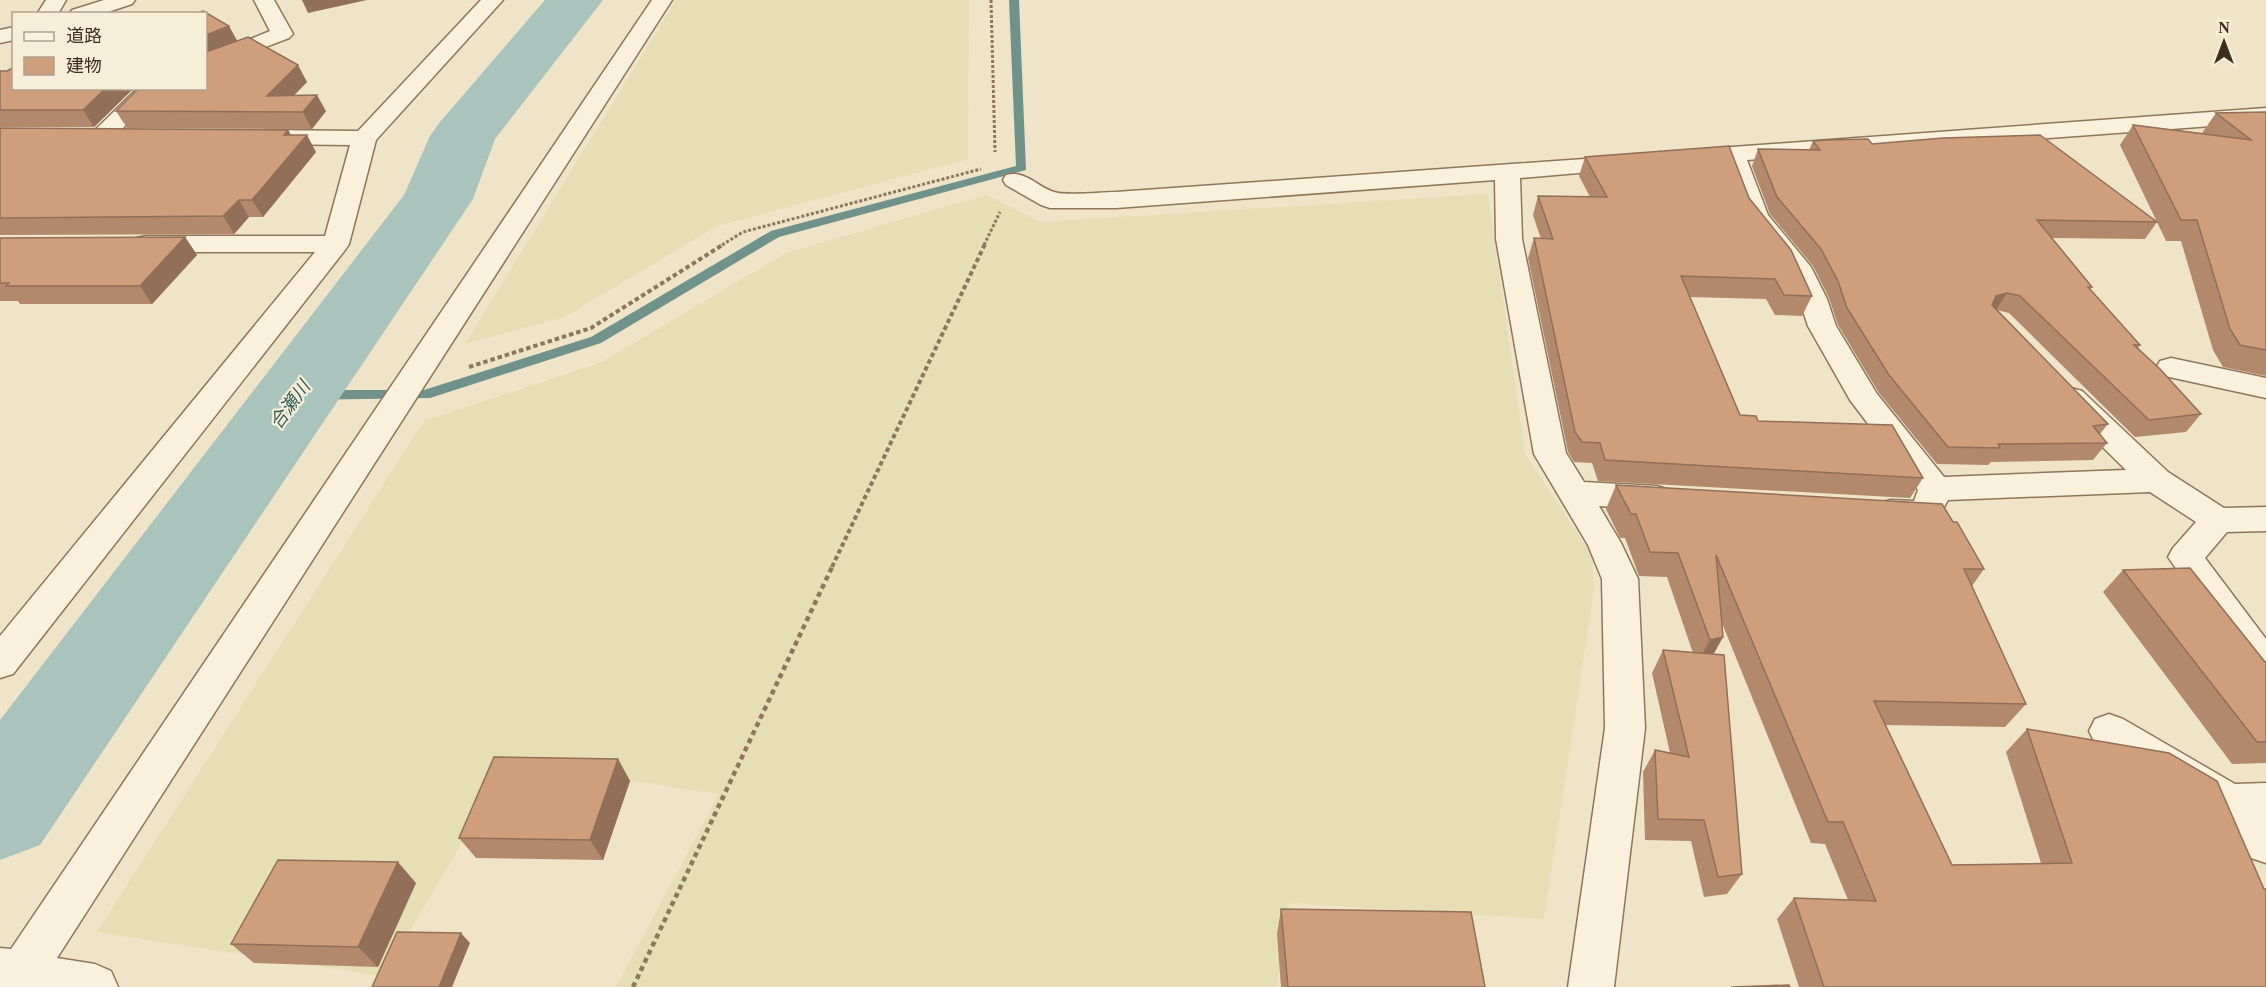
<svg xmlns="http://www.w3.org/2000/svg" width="2266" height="987" font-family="'Times New Roman','Noto Sans JP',serif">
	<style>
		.farmland { fill: #e6deb5 }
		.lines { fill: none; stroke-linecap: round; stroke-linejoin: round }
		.stream { fill: #6f938a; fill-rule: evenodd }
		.river { fill: #a9c4bc; fill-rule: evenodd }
		.minor-casing { stroke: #8d765c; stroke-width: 3 }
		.path-far2 { stroke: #8d765c; stroke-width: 3; stroke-dasharray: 3 2; stroke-linecap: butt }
		.path-far1 { stroke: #8d765c; stroke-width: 4; stroke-dasharray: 4.5 3; stroke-linecap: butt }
		.path { stroke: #8d765c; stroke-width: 4.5; stroke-dasharray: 5 4; stroke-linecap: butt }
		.minor { fill: #faf1dc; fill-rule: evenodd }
		.wall { fill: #b2896c }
		.shaded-wall { fill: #916f58 }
		.building { fill: #cf9f7d; stroke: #916f58; stroke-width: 1.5 }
		.labels { text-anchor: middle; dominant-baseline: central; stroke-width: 4.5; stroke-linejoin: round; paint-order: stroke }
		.water-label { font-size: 18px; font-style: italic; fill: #2f5d5a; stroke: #f7eed8 }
	</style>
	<rect width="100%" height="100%" fill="#f0e4c8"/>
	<path class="farmland" d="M676,0H969L968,159L717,226L564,317L465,344Z
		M1488,194L1525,454L1592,555L1594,590L1544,919L1289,903L1277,987H616L719,794L510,762L383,976L97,932L424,421L602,362L786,253L986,195L1040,222Z"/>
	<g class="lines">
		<path class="stream" d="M1009,0H1019L1026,170L779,237L601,343L430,398L297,400L290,395L297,390H424L591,337L771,231L1016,166Z"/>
		<path class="river" d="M545,0H603L495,139L473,199L40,845L0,860V720L404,195L430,136L440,122Z"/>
		<g class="minor-casing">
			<path id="minor" d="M46,0H66L58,14H37Z
				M104,0H135L132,4L102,14H69L72,10Z
				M254,0H274L293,34L289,38L206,70V57L270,31Z
				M481,0H503L376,140L349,244L345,250L13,674L0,678V636L315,252H146L137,250L133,244L137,238L146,236H325L350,145L264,144L256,142L252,137L256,132L264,130L358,131Z
				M652,0H672L57,958L95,964L111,971L118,987H0V948L11,949Z
				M14,27V40L0,43V30Z
				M138,88H163L109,142L101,144L93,142L89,137L93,132Z
				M2266,108V122L1747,160L1768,215L1811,267L1827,299L1836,326L1877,394L1944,477L2126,470L2060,405L2056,398L2060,391L2071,388L2082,391L2168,472L2224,508L2266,507V531L2227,532L2205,558L2266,639V682L2253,678L2168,557L2173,548L2196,522L2150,492L1948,500L1935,523C1917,528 1897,526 1879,521L1874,512L1879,503L1891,500L1914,501L1918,490L1850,400L1808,326L1799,299L1784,269L1743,217L1723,162L1687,165L1678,163L1675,158L1678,153L1732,147Z
				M1627,156L1636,158L1639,163L1636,168L1520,178L1522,239L1566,453L1584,482L1657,486L1669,490L1674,498L1669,506L1657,510L1599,506L1621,543L1638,579L1645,728L1614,987H1568L1605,728L1602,579L1588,545L1534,454L1496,239L1495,180L1116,208H1050L1041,205L1006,185L1003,180L1006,175C1026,170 1036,186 1054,192C1066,196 1102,192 1116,192Z
				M2171,358L2266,378V398L2160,375L2156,368L2160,361Z
				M2109,714L2123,719L2235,784L2266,783V863L2251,858L2216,816L2095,743L2089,731L2095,719Z"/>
		</g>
		<path class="path-far2" d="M991,0L995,152
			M722,245L743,232L981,169
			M984,245L1000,212"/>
		<path class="path-far1" d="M469,367L591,328L724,244
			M832,567L985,244"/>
		<path class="path" d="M633,987L833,565"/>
		<use href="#minor" class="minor"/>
	</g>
	<path class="wall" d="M237,41L307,82L293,95L326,111L312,129L127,128L116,111Z
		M0,71H7L134,88L94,127H0Z
		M2266,112V376L2223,367L2213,350L2181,241H2166L2157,222L2145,239L2051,238L2092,287L2090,290L2140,345L2138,348L2201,414L2186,432L2135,437L2009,313L1997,310L2108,424L2100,434L2107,443L2093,460L1991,462L1988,465L1937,464L1879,393L1838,325L1829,298L1813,266L1770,214L1752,166L1758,149L1809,150L1813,141L1872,144L2157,222L2120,145L2133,125L2202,133L2216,113Z
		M0,128L288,130L291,135L316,152L263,217H249L234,234L0,235Z
		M1585,157L1749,198L1812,296L1802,316L1775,315L1766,299L1689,297L1740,415L1923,478L1910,498L1598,481L1592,463L1574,462L1568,452L1528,258L1534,238L1541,239L1533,215L1538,196L1590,197L1579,176Z
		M185,237L197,255L152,304H20L18,301H0V238Z
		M1616,485L1953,522L1984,569L1972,586L2026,704L2005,727L1885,725L1952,865L2041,863L2006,752L2027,729L2266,987H1799L1777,919L1794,898L1848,900L1825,844L1811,843L1722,623L1723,637L1713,655L1742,874L1727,894L1704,897L1691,841L1645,840L1643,772L1655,750L1670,753L1652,673L1663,650L1693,653L1667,577L1639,576L1625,538H1620L1606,509Z
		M2123,570L2266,662V763L2232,764L2103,592Z
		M618,759L630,781L603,860L476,858L459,838Z
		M416,883L378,967L254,963L231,944Z
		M1281,909L1485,987H1281L1277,934Z"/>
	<path class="shaded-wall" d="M302,0H367L308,13Z
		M229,26L238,42L206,55V35Z
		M298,65L307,82L278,112L267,96Z
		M106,88H134L94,127L83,110Z
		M317,95L326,111L312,129L303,112Z
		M288,130L297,146L307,135L316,152L263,217L252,200L284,135Z
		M239,200L249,217L234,234L223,216Z
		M185,237L197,255L152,304L140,286Z
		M2007,293L1996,310L1985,314L1996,296Z
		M1723,637L1710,660L1697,663L1710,640Z
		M618,759L630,781L603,860L590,840Z
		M398,862L416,883L378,967L358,947Z
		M461,933L470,943L452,987H439Z"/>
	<path class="building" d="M203,11L229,26L206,35V14H196Z
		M248,37L298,65L267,96L317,95L303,112L116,111L139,88H206V52Z
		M14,67V88H106L83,110H0V71H7Z
		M2266,112V350L2240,345L2230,329L2197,220H2181L2133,125L2251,140L2216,113Z
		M0,128L288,130L284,135H307L252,200H239L223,216L0,218Z
		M2040,135L2157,222L2037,220L2092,287H2088L2140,345H2134L2160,369L2201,414L2149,420L2020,296L2007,293L1996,296L1992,305L2108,424L2093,426L2107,443L1998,444L2000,448L1948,447L1889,375L1847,308L1838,281L1821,249L1777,197L1758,149L1820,150L1813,141L1827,140L1868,139L1872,144L1943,138Z
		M1729,146L1749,198L1791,250L1812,296L1784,295L1775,279L1681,276L1740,415L1756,416L1758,421L1892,425L1923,478L1605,460L1600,443L1582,442L1575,432L1534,238L1553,239L1538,196L1607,197L1585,157Z
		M185,237L140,286H6L9,283H0V238Z
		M1616,485L1942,504L1953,522H1957L1984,569H1964L2026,704L1874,701L1952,865L2072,863L2027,729L2169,753L2217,781L2264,889H2266V987H1824L1794,898L1876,901L1843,822H1828L1716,555L1723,637L1710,640L1678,553L1650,552L1636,514H1631Z
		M2190,568L2265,662H2266V742H2257L2123,570Z
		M1663,650L1724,655L1742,874L1718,877L1704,820L1658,819L1655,750L1689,757Z
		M494,757L618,759L590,840L459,838Z
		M278,860L398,862L358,947L231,944Z
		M1281,909L1471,912L1485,987H1288Z
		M397,932L461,933L439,987H372Z
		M1789,985L1790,987H1731Z"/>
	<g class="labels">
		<g class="water-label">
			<text transform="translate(290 405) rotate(-54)">合瀬川</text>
		</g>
	</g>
	<rect x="12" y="12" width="195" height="78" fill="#f7eed8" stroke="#ada18e" stroke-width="1.5"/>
	<rect x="24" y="32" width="30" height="9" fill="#faf1dc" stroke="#ada18e" stroke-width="1.5"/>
	<text x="66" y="42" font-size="18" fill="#3d2e20">道路</text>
	<rect x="24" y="57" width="30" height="18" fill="#cf9f7d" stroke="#ada18e" stroke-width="1.5"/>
	<text x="66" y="72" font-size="18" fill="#3d2e20">建物</text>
	<g transform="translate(2224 42)" stroke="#f7eed8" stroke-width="4.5" paint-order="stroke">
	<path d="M0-4.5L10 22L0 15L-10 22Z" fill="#3d2e20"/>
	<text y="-9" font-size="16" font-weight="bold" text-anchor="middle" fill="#3d2e20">N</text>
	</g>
</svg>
